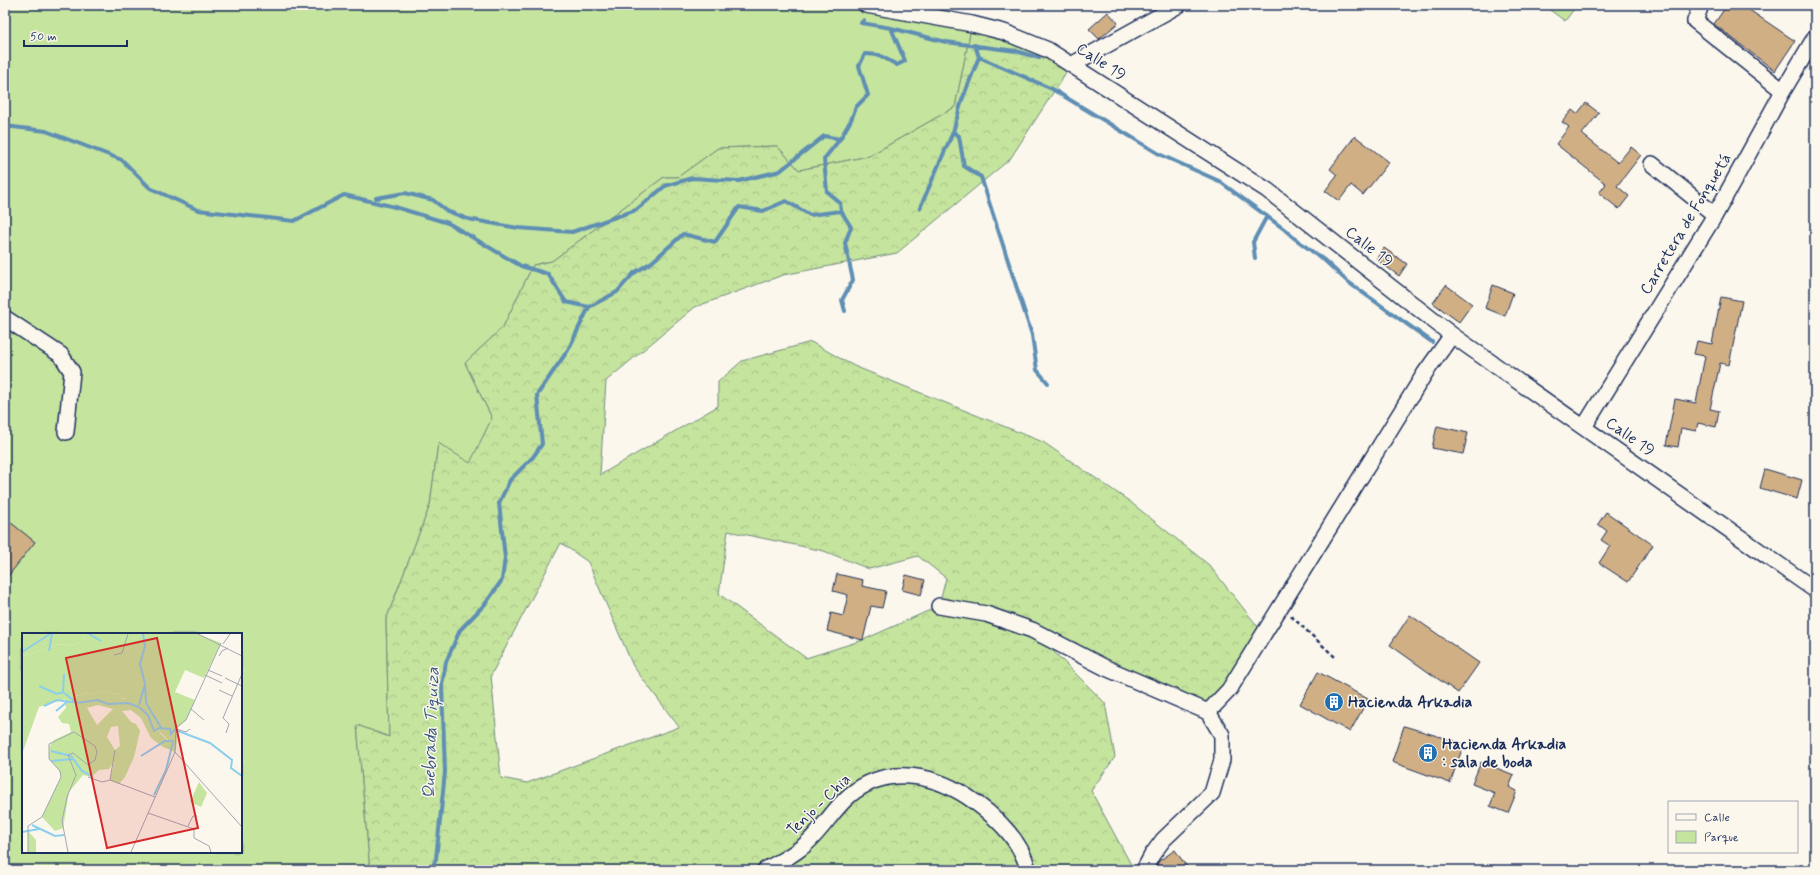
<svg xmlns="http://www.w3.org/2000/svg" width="1820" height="875" font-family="Mynerve,sans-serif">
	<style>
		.green { fill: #c5e49d; stroke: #708a7e; fill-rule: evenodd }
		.forest { fill: url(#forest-crowns); stroke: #708a7e; fill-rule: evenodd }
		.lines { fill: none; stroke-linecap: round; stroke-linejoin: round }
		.stream { stroke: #5e8eb4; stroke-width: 4 }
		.building { fill: #d1af84; stroke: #1b2f5e }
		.minor-casing { stroke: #1b2f5e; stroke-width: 18 }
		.path { stroke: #1b2f5e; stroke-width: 2.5; stroke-dasharray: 4 3; stroke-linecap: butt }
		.minor { stroke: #fbf7ec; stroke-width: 15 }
		.labels { text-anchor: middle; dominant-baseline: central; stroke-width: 3; stroke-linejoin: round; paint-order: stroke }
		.street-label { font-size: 16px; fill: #1b2f5e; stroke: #fbf7ec }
		.poi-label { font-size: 16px; font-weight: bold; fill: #1b2f5e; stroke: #fbf7ec; text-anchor: start }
		.water-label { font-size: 17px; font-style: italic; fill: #375782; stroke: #fbf7ec }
		.inset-river { fill: none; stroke: #8bceed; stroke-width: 2 }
		.inset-road { fill: none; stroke: #a1a7b3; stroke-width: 1 }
		.view { fill: #d62828; fill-opacity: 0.15; stroke: #d62828; stroke-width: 2 }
		.inset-edge { fill: none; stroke: #1b2f5e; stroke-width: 2 }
	</style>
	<defs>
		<pattern id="forest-crowns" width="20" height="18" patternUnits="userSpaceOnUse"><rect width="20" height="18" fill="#c5e49d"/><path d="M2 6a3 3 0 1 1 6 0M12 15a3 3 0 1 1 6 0" fill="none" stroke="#a9c48a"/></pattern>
	</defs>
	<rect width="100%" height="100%" fill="#fbf7ec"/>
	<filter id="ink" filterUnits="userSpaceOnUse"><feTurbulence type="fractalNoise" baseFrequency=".025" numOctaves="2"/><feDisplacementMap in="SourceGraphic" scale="8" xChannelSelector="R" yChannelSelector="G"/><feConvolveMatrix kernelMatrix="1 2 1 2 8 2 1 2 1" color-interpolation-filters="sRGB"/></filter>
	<g filter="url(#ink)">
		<path class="green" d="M5,5H866L972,24L955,107L869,156L799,170L777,146L718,148L678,177H664L552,261L533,265L503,327L465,363L492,418L470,464L438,443L430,505L386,620L389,737L357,725L370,870H5ZM23,634H241V852H23Z
			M1543,5H1577L1565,21Z"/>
		<path class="forest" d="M972,24L1071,65L1010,159L897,253L783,275L695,307L606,381L600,475L718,406V382L742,361L811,342L854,366L1043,442L1129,501L1209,565L1263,633L1208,712L1033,631L1105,703L1115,757L1091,791L1134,870H370L357,725L389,737L386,620L430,505L438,443L470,463L492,418L465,363L503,327L533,265L552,261L664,177H678L718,148L777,146L799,170L869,156L955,107ZM728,531L824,551L869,569L918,556L946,578L939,606L863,640L806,658L719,594ZM561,543L588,562L633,666L679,727L527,783L501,778L491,675Z"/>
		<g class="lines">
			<path class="stream" d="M891,28L946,42L1016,51L1039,58
				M975,45L979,57L962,100L953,132L959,136L964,166L981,177L1032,335L1037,370L1048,383
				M979,57L1052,89L1161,155L1219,181L1284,229L1294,238L1324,260L1348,282L1432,342
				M5,126L46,131L122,160L150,188L198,210L294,221L344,195L395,207L448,223L521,266L548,274L566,302L589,307
				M376,198L405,193L433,200L447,211L468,219L518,228L572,232L636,210L665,186L692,178L739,181L780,171L824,136L840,139
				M920,208L953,132
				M841,211L851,227L845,243L853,280L842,300L845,311
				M1255,258L1253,242L1267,216
				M431,870L436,859L445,772L442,685L446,662L460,630L486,603L502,580L505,558L499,503L510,480L533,457L542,444L537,395L568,350L589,307L617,292L634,273L652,262L683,234L715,242L739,207L763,211L786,201L810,215L841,211L840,203L827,192L824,159L840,139L851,120L856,107L868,95L859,66L865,54L879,55L897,65L905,61L891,28L861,23L864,20"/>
		</g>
		<path class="building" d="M1727,5H1742L1795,41L1775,71L1714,24Z
			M1108,12L1118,23L1099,39L1089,29Z
			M1586,103L1599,113L1582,134L1618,163L1631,147L1641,155L1617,186L1629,196L1619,209L1599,193L1606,184L1556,144L1569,127L1562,122L1572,110L1577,114Z
			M1355,136L1389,162L1363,195L1351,185L1339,201L1325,191L1337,175L1330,169Z
			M1384,248L1407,264L1399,276L1376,259Z
			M1446,285L1472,304L1459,322L1433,303Z
			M1493,285L1513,293L1505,316L1485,308Z
			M1721,297L1742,301L1729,365L1720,363L1710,409L1719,411L1716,427L1698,423L1696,431L1681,428L1678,447L1666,445L1675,399L1696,403L1705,356L1694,354L1697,341L1712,344Z
			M1437,426L1468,433L1463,454L1432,448Z
			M1765,469L1802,480L1797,499L1760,488Z
			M1606,512L1653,545L1628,582L1599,563L1610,546L1601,540L1607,531L1598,524Z
			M5,518L35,542L5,580Z
			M837,574L863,580L862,586L886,591L882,608L871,606L863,640L827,631L831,613L843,616L848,595L833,591Z
			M906,575L925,580L921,595L902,590Z
			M1410,615L1479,663L1458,693L1390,645Z
			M1318,672L1368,699L1350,732L1300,704Z
			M1404,726L1464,744L1450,783L1392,762Z
			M1481,762L1514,775L1509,787L1517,791L1508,813L1490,806L1495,793L1472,784Z
			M1175,850L1189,870H1154L1159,861Z"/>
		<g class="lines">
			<g class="minor-casing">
				<path id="minor" d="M866,5L972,24L1004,32L1048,50L1267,190L1452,335L1815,590
					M1701,5L1695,21L1783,91
					M1071,65L1179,5
					M1652,164L1715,215
					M5,318L61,355L72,372L66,432
					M1584,427L1715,215L1783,91L1815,37
					M939,606L986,614L1032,630L1106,668L1208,712L1222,735V760L1212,793L1163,840L1152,855L1144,870
					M1208,712L1229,690L1425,373L1452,335
					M765,870C777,863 790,857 801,848C820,834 832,810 850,795C889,763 938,775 975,802C997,818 1022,842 1028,870"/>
			</g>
			<path class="path" d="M1291,616L1336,658"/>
			<use href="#minor" class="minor"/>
		</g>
	</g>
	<defs>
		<g id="building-disc" transform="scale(1)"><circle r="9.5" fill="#1f6fb2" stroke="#fbf7ec"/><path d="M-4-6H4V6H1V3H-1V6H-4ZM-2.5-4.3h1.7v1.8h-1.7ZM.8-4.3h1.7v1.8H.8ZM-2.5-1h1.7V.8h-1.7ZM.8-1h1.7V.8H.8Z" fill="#fff"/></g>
	</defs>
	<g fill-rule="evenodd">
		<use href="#building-disc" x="1334" y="702"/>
		<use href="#building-disc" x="1428" y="753"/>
	</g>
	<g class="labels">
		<g class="street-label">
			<text transform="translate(1101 62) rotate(33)">Calle 19</text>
			<text transform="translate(1686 224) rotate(-59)">Carretera de Fonquetá</text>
			<text transform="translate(1369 247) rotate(38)">Calle 19</text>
			<text transform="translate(1630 437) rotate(35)">Calle 19</text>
			<text transform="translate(819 805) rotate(-44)">Tenjo - Chia</text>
		</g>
		<g class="poi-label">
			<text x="1348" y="702">Hacienda Arkadia</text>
			<text x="1442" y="744">Hacienda Arkadia<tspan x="1442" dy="18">: sala de boda</tspan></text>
		</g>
		<g class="water-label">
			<text transform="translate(431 733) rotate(-88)">Quebrada Tiquiza</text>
		</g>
	</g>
	<g transform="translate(22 633)">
		<rect width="220" height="220" fill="#fbf7ec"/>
		<path d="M61,1H176L199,10L182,45L163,37L153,59L173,67L164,87L154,96L155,107H146L138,99L136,84L120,67L98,65L99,61L79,59L67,62V59L17,74L0,121V23L37,11L52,13L62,6ZM177,149L185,160L179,174L168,169Z" fill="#c5e49d"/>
		<path d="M0,1H61L62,6L52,13L37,11L0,23ZM68,59L67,62L79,59L99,61L98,65L103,66L108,62L120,67L136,84L138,100L145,107H155L154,116L153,119L141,114L129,105L119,85L109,77L100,78L109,89L114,91L118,98L112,124L103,144L97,151L88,147L92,128L87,136L77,137L69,144L61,142L47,159L41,195L33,198L20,184L39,144L37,137L27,126V114L32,107L49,99L47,91L40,90L36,84L44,75L43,66ZM76,72L91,76L75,92L65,75ZM96,93L98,113L93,117L85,104L89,94ZM6,198L14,207V219H6Z" fill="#c5e49d" fill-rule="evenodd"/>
		<path class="inset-river" d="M67,1L79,8M27,18L30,1M0,19L28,1M123,49L124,70L140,96M17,53L35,61L41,59L55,70L76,67L86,71L106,70L117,74L126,82L132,98L137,95L148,96L149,101L153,96M41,59L42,41M117,72L123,51L118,31L123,13L121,1M22,73L35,67L48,69M34,78L45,69H52M156,98L188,110L210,127L209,135L220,143M29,118L49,123L60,138L70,143M119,123L143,108H152M29,128L51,126M132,162L144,137L151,109M10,192L33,203L42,202M0,199L17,196"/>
		<path class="inset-road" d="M176,1L220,23M201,11L208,1M92,22L100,20L106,1M197,23L200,18L206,15M186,37L200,43M183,42L200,50M203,45L220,53M197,57L210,63M169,76L182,87M154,96L164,99L168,96M204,100L207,91L201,85L220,41M153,119L220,194M66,144L80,149L88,147M88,147L133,164M88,147L93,117M126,180L172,196V205L187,213L189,219M166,193L171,183H175M6,219V193L20,184L39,144L38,138L27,126V111L52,99L73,113L75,119L73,127L66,132L51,120L46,122L54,142L45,164L40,188L46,219M109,219L153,119L154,95L164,87L199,10"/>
		<path class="view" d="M135,5L176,195L85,215L44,25Z"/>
		<rect width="220" height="220" class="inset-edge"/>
	</g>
	<rect width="1820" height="875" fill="none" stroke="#fbf7ec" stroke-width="20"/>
	<rect x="10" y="10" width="1800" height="855" fill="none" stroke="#1b2f5e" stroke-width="1.5" filter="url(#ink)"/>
	<rect x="1668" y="801" width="130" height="52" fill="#fbf7ec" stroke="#a1a7b3"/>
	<rect x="1676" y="814" width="20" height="6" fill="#fbf7ec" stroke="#a1a7b3"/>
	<text x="1704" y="821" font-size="12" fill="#1b2f5e">Calle</text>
	<rect x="1676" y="831" width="20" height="12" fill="#c5e49d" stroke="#a1a7b3"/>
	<text x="1704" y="841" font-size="12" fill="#1b2f5e">Parque</text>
	<path d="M24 40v6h103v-6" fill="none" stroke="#1b2f5e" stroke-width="2"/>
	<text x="30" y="40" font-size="12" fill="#1b2f5e" stroke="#fbf7ec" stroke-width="3" paint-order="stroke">50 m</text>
</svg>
